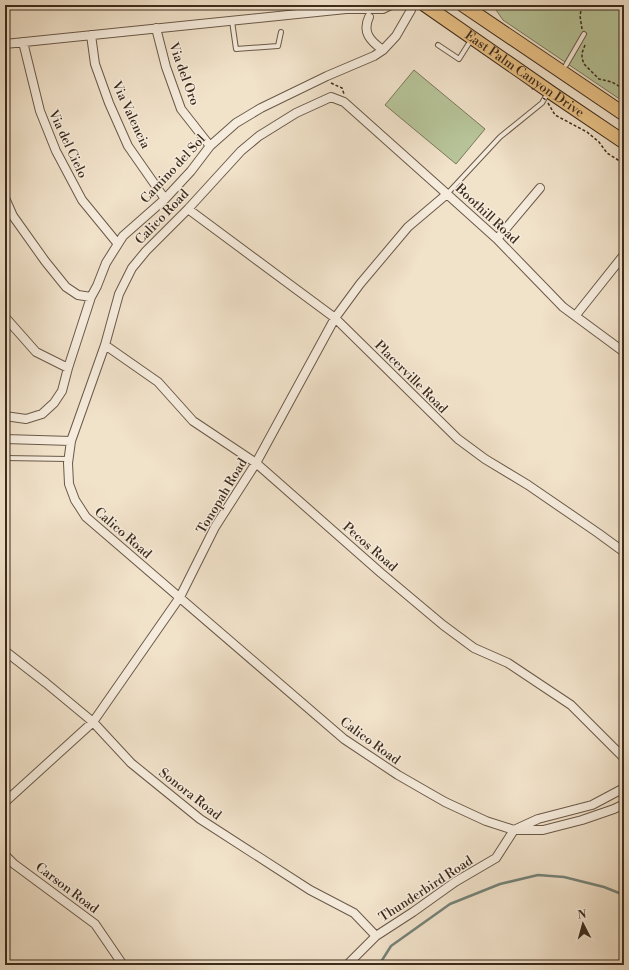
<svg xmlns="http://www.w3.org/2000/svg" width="629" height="970" font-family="'Libre Bodoni',serif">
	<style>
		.green { fill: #b7c499; stroke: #7a785a }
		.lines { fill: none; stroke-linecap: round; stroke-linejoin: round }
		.stream { stroke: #758379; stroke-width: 2.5 }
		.service-casing { stroke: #6a5948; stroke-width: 6 }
		.minor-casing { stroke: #6a5948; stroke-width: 10 }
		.primary-casing { stroke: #3d2b1c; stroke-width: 15 }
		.path { stroke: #3d2b1c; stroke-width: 1.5; stroke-dasharray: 3 2; stroke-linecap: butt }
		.service { stroke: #f6ecdd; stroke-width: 4 }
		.minor { stroke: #f6ecdd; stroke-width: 8 }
		.primary { stroke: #e8c185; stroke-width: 13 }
		.path-bridge { stroke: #3d2b1c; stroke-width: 1.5; stroke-dasharray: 3 2; stroke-linecap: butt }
		.labels { text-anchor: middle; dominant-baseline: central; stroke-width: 3; stroke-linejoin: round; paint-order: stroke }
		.street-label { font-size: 13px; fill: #3d2b1c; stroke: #f6ecdd }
	</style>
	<rect width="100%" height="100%" fill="#f1e2ca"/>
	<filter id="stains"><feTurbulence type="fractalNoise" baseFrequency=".005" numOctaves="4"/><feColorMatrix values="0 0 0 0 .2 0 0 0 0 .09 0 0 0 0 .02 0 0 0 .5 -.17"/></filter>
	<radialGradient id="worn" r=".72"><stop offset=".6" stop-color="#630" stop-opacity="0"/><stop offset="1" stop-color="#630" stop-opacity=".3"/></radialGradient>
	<path class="green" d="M496,5H624V102L503,20L496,10Z
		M414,70L485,129L456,164L385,105Z"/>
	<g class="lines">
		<path class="stream" d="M379,965L391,946L450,904L500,884L538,875L564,877L604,887L624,895"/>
		<g class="service-casing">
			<path id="service" d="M232,21L236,49L278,46L281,32
				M438,45L459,59L471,40
				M566,65L584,34
				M447,194L500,137L542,103L546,96
				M5,458L68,459"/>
		</g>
		<g class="minor-casing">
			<path id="minor" d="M369,17C362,32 370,41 383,50
				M156,28L166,67L181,109L210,146
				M91,35L95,64L109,103L128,146L165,199
				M23,42L40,111L56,151L82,200L118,244
				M5,44L346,9H383L391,5
				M5,198L13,216L45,261L66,287L78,295L91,297
				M188,209L335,318L458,439L485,459L528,485L598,533L624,552
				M497,239L540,188
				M576,315L623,256
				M5,317L36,352L68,368
				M105,345L158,382L193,421L256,463L381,573L443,625L474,648L508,663L571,705L624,758
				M624,352L563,307L497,239L447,194L344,102L331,97L296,113L259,136L241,151L188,209L146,251L132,268L119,294L105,345L71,441L68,463L69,484L75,500L86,517L344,739L398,775L445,802L486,821L514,830H543L582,820L614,809L624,804
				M5,416L26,419L42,414L54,403L62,391L68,368L91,297L97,286L106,263L123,236L165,199L191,171L210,146L236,123L261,108L327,76L374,56L383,50L396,36L411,10V5
				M5,439L71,441
				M5,651L46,683L93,722L131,763L200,819L310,890L354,913L376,936
				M5,802L93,722L180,597L215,527L256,463L335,318L360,284L408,227L447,194
				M5,855L14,864L95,924L123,965
				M347,965L376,936L413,912L455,882L496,858L514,830L538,819L592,805L624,788"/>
		</g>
		<g class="primary-casing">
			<g id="primary">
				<path id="s1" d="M425,5L553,94L624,142"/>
				<path d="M463,5L624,114"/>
			</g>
		</g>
		<path class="path" d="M582,29L580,16L582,5
			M585,45L582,53V58L584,64L599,79L612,82L624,89
			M331,83L342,88L344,94
			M548,103L555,115L587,132L599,142L607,153L618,160L624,162"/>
		<use href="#service" class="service"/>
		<use href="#minor" class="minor"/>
		<use href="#primary" class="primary"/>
		<path class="path-bridge" d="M543,98L546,100"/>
	</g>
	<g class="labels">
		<g class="street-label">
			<text transform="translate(184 74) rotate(70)">Via del Oro</text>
			<text stroke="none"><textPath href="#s1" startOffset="121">East Palm Canyon Drive</textPath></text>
			<text transform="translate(131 115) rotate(65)">Via Valencia</text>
			<text transform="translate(68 144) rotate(65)">Via del Cielo</text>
			<text transform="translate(173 169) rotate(-47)">Camino del Sol</text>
			<text transform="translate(487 214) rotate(43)">Boothill Road</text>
			<text transform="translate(162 217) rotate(-46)">Calico Road</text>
			<text transform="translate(411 377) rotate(45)">Placerville Road</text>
			<text transform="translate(222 496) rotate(-59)">Tonopah Road</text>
			<text transform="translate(123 533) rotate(41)">Calico Road</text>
			<text transform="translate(370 547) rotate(41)">Pecos Road</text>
			<text transform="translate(370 741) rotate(36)">Calico Road</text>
			<text transform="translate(190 794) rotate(38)">Sonora Road</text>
			<text transform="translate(67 888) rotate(37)">Carson Road</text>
			<text transform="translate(426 889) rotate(-33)">Thunderbird Road</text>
		</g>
	</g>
	<rect width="629" height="970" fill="none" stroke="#f1e2ca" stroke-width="20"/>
	<rect x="6" y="6" width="617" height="958" fill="none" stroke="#3d2b1c" stroke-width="2"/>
	<rect x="10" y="10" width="609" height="950" fill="none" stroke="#3d2b1c"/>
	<g transform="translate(583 924) rotate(354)" stroke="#f6ecdd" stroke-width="3" paint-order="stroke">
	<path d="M0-3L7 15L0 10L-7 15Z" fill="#3d2b1c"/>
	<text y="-6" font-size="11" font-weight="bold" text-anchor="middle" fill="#3d2b1c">N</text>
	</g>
	<rect width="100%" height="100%" filter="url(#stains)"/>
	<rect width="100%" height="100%" fill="url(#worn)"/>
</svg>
